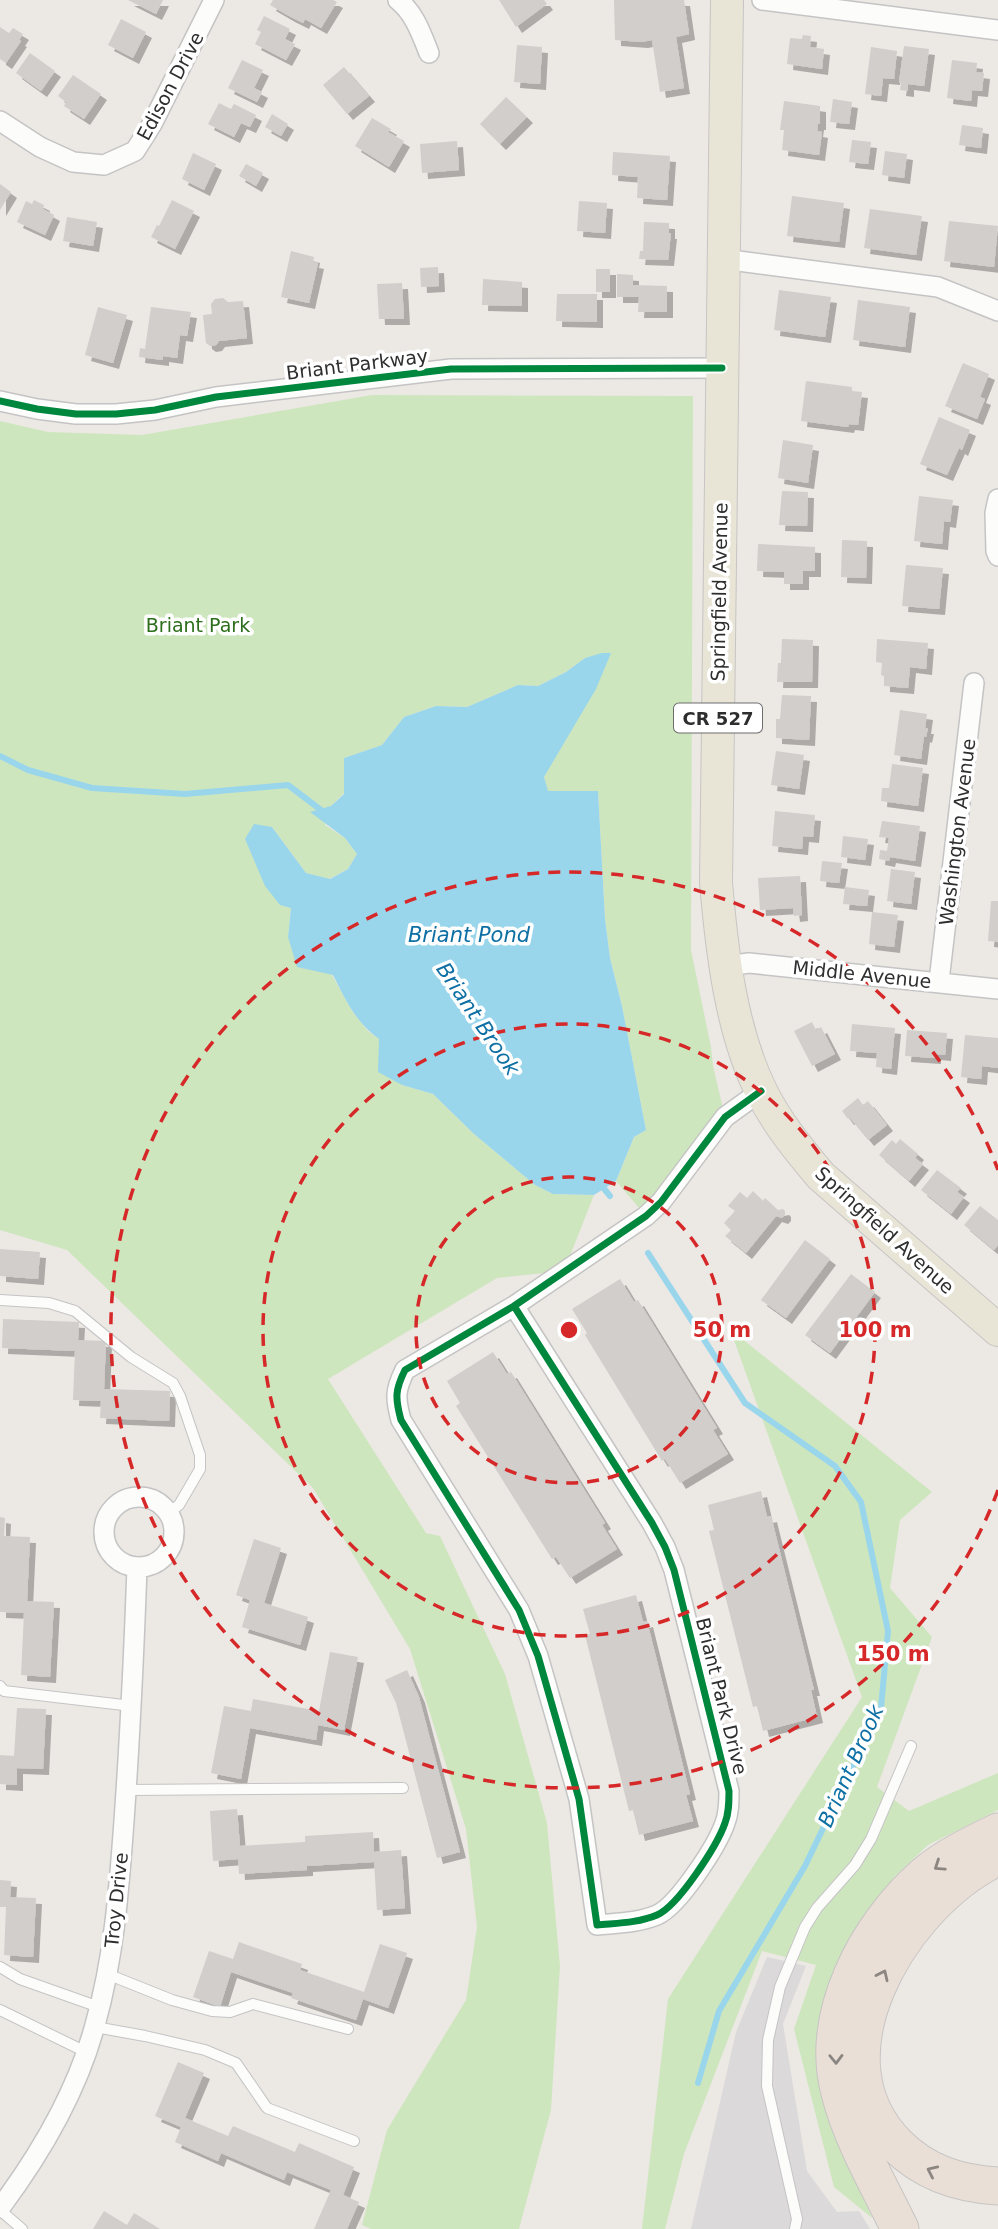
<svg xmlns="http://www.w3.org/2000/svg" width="998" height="2229" font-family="'DejaVu Sans',sans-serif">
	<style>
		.industrial { fill: #dcd9db }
		.green { fill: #cee6be }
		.water { fill: #99d6ec }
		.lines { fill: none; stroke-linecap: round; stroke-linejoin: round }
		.stream { stroke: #99d6ec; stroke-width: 6 }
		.building { fill: #d1cecb; filter: url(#shadow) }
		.service-casing { stroke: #c5c4c5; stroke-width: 12 }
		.minor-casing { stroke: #c5c4c5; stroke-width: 22 }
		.primary-casing { stroke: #c6c5c4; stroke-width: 34 }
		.motorway-casing { stroke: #c6c5c4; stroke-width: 39 }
		.service { stroke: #fcfcfb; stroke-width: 10 }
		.minor { stroke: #fcfcfb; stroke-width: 19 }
		.primary { stroke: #e8e4d6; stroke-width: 32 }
		.motorway { stroke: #eadfd6; stroke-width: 37 }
		.cycleway-casing { stroke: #fff; stroke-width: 11 }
		.cycleway { stroke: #00873e; stroke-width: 7 }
		.oneway { stroke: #8c8682 }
		.ring { fill: none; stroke: #d62828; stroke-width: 3.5; stroke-dasharray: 12 9 }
		.labels { text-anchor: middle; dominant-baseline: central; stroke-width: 7; stroke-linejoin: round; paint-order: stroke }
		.shield { fill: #fff; stroke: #6d6d6d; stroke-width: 2 }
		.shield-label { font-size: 18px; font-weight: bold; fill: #2e2e2e }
		.street-label { font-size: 19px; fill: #2e2e2e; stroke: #fff }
		.park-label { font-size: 19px; fill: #2c6e1b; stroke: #fff }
		.water-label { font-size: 21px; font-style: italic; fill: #0d6fa3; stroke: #fff }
		.centre { fill: #d62828; stroke: #fff; stroke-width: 3.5 }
		.ring-label { font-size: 21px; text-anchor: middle; font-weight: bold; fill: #d62828; stroke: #fff; stroke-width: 7; stroke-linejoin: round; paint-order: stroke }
	</style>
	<defs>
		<filter id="shadow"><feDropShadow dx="6" dy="6" stdDeviation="0" flood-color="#0004"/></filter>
	</defs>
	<rect width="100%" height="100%" fill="#ece8e4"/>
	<path class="industrial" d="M767,1957L806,1966L783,2024L807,2171L837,2212L859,2211L870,2229H691L736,2032Z"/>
	<path class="green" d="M372,395L693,396L691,950L711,1047L713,1066L725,1117L646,1216L616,1181L634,1137L646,1130L622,1006L610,958L605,919L598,792L547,791L544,777L564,740L585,658L566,672L538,686L518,685L467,707L436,706L404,717L382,745L344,758V793L331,806L325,825L345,838L357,854L348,869L329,879L306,873L272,827L291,908L288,937L332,975L352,1011L368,1031L379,1039L402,1085L433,1094L474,1134L535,1185L553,1194L594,1195L564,1271L497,1278L328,1379L426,1533L440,1536L505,1674L547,1823L560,1966L551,2110L519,2229H371L362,2225L387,2130L466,2000L477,1927L466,1829L410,1649L313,1488L67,1250L0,1230V421L48,432L142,435Z
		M730,1329L932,1492L900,1520L890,1588L932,1637L877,1787L909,1811L998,1773V1810L928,1845L895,1876L868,1914L823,2025L821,2096L872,2218L834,2187L794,2029L816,1965L762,1951L684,2154L665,2229H642L668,1999L862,1697Z"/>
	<path class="water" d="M602,653H611L596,689L544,777L548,791H598L605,919L610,958L622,1006L646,1130L634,1137L616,1181L594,1195L553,1194L535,1185L474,1134L433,1094L402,1085L378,1072L379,1039C356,1023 345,999 333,975L297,967L288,937L291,908L280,905L265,886L245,839L254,824L272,827L306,873L330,879L348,869L357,854L345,838L310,812L331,806L344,794V758L382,745L404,717L436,706L467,707L518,685L538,686L566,672L585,658Z"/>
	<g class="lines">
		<path class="stream" d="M0,756L28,770L92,788L185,794L288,785L325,813
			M601,1185L610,1196
			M648,1253L745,1403L835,1466L861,1502L888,1631L881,1708L805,1866L719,2011L698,2083"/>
	</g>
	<path class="building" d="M128,0H163L156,14Z
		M273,0H333L337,2L321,28L305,19L303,23L289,16L270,5Z
		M499,0H544L547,4L516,27Z
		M614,0H684L689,34L676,37L684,88L660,92L652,40L642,42L615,40Z
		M264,16L290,29L285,39L295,44L286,60L255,44L261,32L257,30Z
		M121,19L146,32L133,58L108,45Z
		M0,27L9,33L13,28L23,34L19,40L21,41L6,63L0,59Z
		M803,35L811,36L810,47L824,49L822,69L787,64L790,38L802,39Z
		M517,45L542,47L540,84L514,82Z
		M904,46L929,49L924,86L908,84V91L900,90L901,83L899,82Z
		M871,47L897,51L894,79L883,78L881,96L865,94Z
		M30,53L55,71L41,91L16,73Z
		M242,60L263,70L254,88L262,92L257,102L228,88Z
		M952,60L977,63L976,72L984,73L982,91L972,90L971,101L947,98Z
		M344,67L369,96L347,114L323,85Z
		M73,75L101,94L84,119L64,106L66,102L58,96Z
		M506,97L527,117L500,144L480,124Z
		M833,99L852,102L849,124L830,122Z
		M784,101L820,106V124H818L817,131L822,132L819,155L782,150L784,130H780Z
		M219,103L231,109L234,104L256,115L250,127L241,123L234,137L208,124Z
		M272,114L288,124L281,136L265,127Z
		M372,118L391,129L388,132L404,141L389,167L355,146Z
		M962,125L983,128L981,148L959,145Z
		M852,140L871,142L868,164L849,162Z
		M457,141L459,170L422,173L420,144Z
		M885,151L907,154L904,178L882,175Z
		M613,152L670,156L667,200L637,198L638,177L612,175Z
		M193,153L216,164L204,190L182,179Z
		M246,164L263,173L256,186L239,176Z
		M0,184L11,192L0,210Z
		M792,196L844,203L839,242L787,236Z
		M34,200L44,205L43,209L54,215L45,235L17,222L26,201L32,204Z
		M172,200L194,211L175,249L151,237L157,225L159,226Z
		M579,201L607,203L605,233L577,231Z
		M870,209L922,216L916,255L864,248Z
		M67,217L97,222L93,246L63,241Z
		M949,221L998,226L994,267L944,261Z
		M644,222L669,223V233H671L668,260L639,259L640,251H643Z
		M291,251L314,257L313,262L318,263L309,303L281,297Z
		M438,267L439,286L421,287L420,268Z
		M596,269H610V292H596Z
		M617,274L633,275V285L667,286V312H638L639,297H617Z
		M483,279L522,282V306L482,305Z
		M402,283L404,319H379L377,284Z
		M779,290L831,297L825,337L774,330Z
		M557,294H597V322L556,321Z
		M223,298L228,302L243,301L247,338L219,341L216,345L210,346L206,343L203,315L212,314L211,304L215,299Z
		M858,300L910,307L905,347L853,340Z
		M98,307L127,315L113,363L85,355Z
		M151,307L191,312L187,336L180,335L177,358L163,356V360L139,357L140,348L145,349Z
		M963,363L989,374L980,397L985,399L977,419L945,406Z
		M806,381L852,387V391L862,392L858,425L849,424L848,427L801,421Z
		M939,417L970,430L962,450L959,448L947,475L920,464Z
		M783,440L813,445L808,483L778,478Z
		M782,491L808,492L807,526L779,525Z
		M919,496L953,500L950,522L944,521L942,544L914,541Z
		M842,540L867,541L866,578L841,577Z
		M758,544L815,547V571H803V584H784V572L757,571Z
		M906,565L943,568L939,609L902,606Z
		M782,639L813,640L812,682H777L778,663H781Z
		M877,639L928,643L926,669L910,667L908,688L884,686V676L881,675L882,663L876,662Z
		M782,695L811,696L809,740L776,738V719H780Z
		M900,710L927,714L925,728H928L926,737L924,736L921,759L894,755Z
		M776,751L804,755L799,789L771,785Z
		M892,764L923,768L918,806L881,801L882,788H889Z
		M775,811L815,815L813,837L803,836L802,849L772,846Z
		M882,821L920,826L915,861L890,857L889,861L879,859L880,850L887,851L889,838L879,837Z
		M843,836L868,839L865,860L841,857Z
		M822,861L842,863L839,883L820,881Z
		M891,869L915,872L911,904L887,901Z
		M800,876L802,915L794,916L793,908L760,910L758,878Z
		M845,887L869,890L867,906L843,904Z
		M991,901H998V942L988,941Z
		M872,912L898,915L894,947L869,944Z
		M812,1022L816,1030L821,1027L835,1054L812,1066L794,1031Z
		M852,1024L895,1028L891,1069L876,1067L877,1053L850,1051Z
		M907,1030L947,1033L945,1055L935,1054V1058L905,1056Z
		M965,1035L998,1038V1068L982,1066L981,1079L961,1077Z
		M858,1098L863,1105L868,1101L887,1125L868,1140L850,1118L848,1119L842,1111Z
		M900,1139L918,1154L915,1158L923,1164L909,1181L879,1155L892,1140L896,1144Z
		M937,1170L961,1188L957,1192L964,1197L951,1214L921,1190Z
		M753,1191L763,1201L765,1198L778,1210L783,1209L785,1211V1215L782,1218L776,1216L746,1253L725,1236L731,1230L724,1223L735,1211L728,1206L740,1192L747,1198Z
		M980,1206L998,1220V1245L994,1250L964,1225Z
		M805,1240L830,1259L786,1318L761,1300Z
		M0,1249L40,1252L38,1279L0,1276Z
		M851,1274L875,1292L830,1353L805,1335Z
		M620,1279L634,1302L638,1300L717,1428L713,1430L728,1454L680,1483L665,1459L662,1461L585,1335L587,1333L572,1309Z
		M3,1319L79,1322L78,1340L106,1341L104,1389L170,1391L169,1421L100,1418L101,1401L73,1400L75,1351L2,1348Z
		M493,1352L507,1374L511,1372L605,1523L602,1525L617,1549L570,1578L556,1557L552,1559L456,1406L460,1403L447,1381Z
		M761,1491L767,1517L771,1516L814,1690H811L817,1717L763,1731L757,1706L753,1707L709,1531L714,1530L708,1505Z
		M0,1517L5,1518L4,1536L30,1537L27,1601L54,1602L50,1677L21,1675L24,1613L0,1612Z
		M254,1539L281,1548L264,1603L308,1617L300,1645L242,1627L250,1600L236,1595Z
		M636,1595L643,1622L647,1621L690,1794L686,1795L693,1821L639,1835L633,1810L629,1811L585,1635L590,1634L583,1609Z
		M330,1652L358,1657L344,1730L318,1725L316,1740L250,1728L241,1779L211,1773L224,1706L251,1711L253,1699L319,1711Z
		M407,1670L419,1697L460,1852L437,1858L396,1703L385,1680Z
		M17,1708L46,1709L43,1769L17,1768V1785L0,1784V1755L14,1756Z
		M237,1809L240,1846L305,1842V1836L373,1832L374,1852L401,1850L405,1908L377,1910L374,1862L307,1866V1870L239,1874L238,1859L213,1861L210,1811Z
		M0,1880L11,1881L10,1897L36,1898L33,1957L4,1955L6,1907H0Z
		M239,1942L302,1964L300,1970L364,1992L380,1944L407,1953L388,2008L363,1999L356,2020L291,1998L293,1993L231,1972L220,2007L193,1997L209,1951L233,1959Z
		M178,2062L204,2073L185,2118L228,2136L233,2126L295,2152L299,2143L354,2167L343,2195L359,2202L347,2229H314L331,2190L287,2172L284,2180L221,2153L218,2161L175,2142L181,2127L155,2116Z
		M104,2211L127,2225L134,2213L160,2229H93Z"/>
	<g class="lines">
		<g class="service-casing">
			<path id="service" d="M0,1300L49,1303L75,1311L131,1357L173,1383L180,1396L200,1455V1469L179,1505L168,1513
				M0,1686L4,1691L132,1706
				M126,1790L403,1788
				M0,1967L20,1979L99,2007
				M107,1974L172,2000L212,2011L230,2012L253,2004L348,2029
				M0,2010L86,2052
				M95,2027L145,2036L205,2050L236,2063L267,2108L354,2141
				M0,2210L22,2229
				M795,2229L797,2219L767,2086L768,2040L780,1987L805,1927L817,1908L855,1865L871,1839L911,1746"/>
		</g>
		<g class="minor-casing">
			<path id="minor" d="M398,0C415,14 421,33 429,53
				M762,0L998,30
				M0,121L40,147L73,162L104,165L135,151L152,124L214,0
				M723,259L938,287L998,311
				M0,401L37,409L76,414H116L155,410L216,397L451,369L722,368
				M998,499L995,513L996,551L998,556
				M727,966L749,963L998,989
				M939,981L974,683
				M514,1306L652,1523L665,1547L674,1570L729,1791C729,1802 729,1813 725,1823C717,1846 678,1906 657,1915C638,1923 617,1923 597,1925L579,1799L538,1656L519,1610L401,1420C395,1398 395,1390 405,1370L514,1306L646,1216L661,1202L725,1117L761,1091
				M104 1532a35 35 0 1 1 70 0a35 35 0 1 1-70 0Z
				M0,2208C41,2153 77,2092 95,2025C114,1958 119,1890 124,1821C130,1736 134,1652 137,1567"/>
		</g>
		<g class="primary-casing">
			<path id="primary" d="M727,0L716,883C722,952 731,1031 762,1093C777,1123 799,1150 821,1176L998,1330"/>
		</g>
		<g class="motorway-casing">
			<path id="motorway" d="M986,1863C898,1912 810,2058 897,2145C925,2173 959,2184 998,2186
				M900,2229C879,2185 852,2140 840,2093C819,2014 867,1926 925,1875C946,1857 973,1844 998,1832"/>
		</g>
		<use href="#service" class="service"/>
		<use href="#minor" class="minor"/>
		<use href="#primary" class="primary"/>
		<use href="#motorway" class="motorway"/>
		<g class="cycleway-casing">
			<path id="cycleway" d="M0,401L37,409L76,414H116L155,410L216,397L451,369L722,368
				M514,1306L652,1523L665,1547L674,1570L729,1791C729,1802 729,1813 725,1823C717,1846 678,1906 657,1915C638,1923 617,1923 597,1925L579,1799L538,1656L519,1610L401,1420C395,1398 395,1390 405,1370L514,1306L646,1216L661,1202L725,1117L761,1091"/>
		</g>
		<use href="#cycleway" class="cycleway"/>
	</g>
	<defs><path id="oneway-chevron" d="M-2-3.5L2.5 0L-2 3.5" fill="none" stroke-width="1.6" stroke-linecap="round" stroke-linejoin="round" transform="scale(1.75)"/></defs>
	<g class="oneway">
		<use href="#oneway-chevron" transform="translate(939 1866) rotate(146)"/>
		<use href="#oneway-chevron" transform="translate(883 1975) rotate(-65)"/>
		<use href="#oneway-chevron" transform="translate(836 2059) rotate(89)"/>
		<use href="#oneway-chevron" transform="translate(932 2171) rotate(-155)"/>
	</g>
	<g class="ring">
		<circle cx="569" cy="1330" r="153"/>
		<circle cx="569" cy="1330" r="306"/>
		<path d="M998 1490A458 458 0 1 1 998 1170"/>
	</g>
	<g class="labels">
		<rect class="shield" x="674" y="703.5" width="88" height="29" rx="5"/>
		<g class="shield-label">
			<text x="718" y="718">CR 527</text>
		</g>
		<g class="street-label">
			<text transform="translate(170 86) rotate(-62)">Edison Drive</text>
			<text transform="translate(357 364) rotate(-7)">Briant Parkway</text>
			<text transform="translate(719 592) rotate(-89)">Springfield Avenue</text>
			<text transform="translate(957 832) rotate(-83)">Washington Avenue</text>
			<text transform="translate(862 974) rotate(6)">Middle Avenue</text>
			<text transform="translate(885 1230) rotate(42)">Springfield Avenue</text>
			<text transform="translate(722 1696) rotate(76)">Briant Park Drive</text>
			<text transform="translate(116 1900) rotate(-84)">Troy Drive</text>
		</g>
		<g class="park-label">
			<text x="198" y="625">Briant Park</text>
		</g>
		<g class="water-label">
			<text x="469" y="935">Briant Pond</text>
			<text transform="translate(478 1019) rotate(56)">Briant Brook</text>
			<text transform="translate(851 1766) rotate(-66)">Briant Brook</text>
		</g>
	</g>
	<circle cx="569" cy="1330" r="10" class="centre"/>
	<g class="ring-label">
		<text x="722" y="1337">50 m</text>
		<text x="875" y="1337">100 m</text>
		<text x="893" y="1661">150 m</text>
	</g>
</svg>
